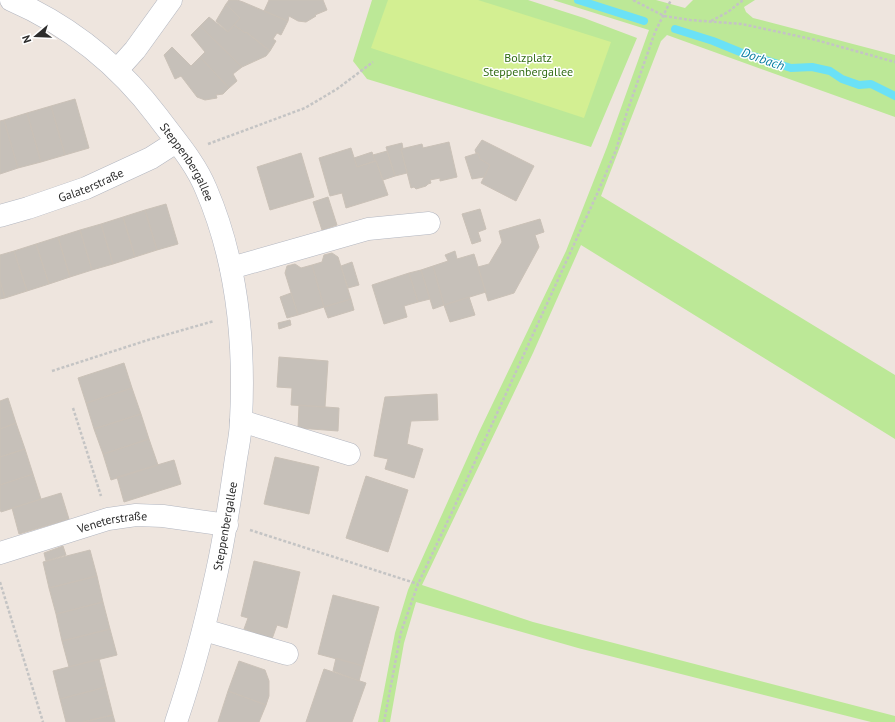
<svg xmlns="http://www.w3.org/2000/svg" width="895" height="722" font-family="'PT Sans',sans-serif">
	<style>
		.green { fill: #bce897 }
		.pitch { fill: #d3ef92 }
		.lines { fill: none; stroke-linecap: round; stroke-linejoin: round }
		.stream { stroke: #6be1f6; stroke-width: 8 }
		.building { fill: #c6c0b9; stroke: #cac1b7 }
		.street-casing { stroke: #b2b6c0; stroke-width: 23 }
		.path { stroke: #c4c4c4; stroke-width: 2.5; stroke-dasharray: 3 2; stroke-linecap: butt }
		.street { stroke: #fff; stroke-width: 22 }
		.labels { text-anchor: middle; dominant-baseline: central; stroke-width: 3; stroke-linejoin: round; paint-order: stroke }
		.park-label { font-size: 12px; fill: #336e16; stroke: #fff }
		.street-label { font-size: 12px; fill: #2c2c2c; stroke: #fff }
		.water-label { font-size: 13px; font-style: italic; fill: #077c9f; stroke: #fff }
	</style>
	<rect width="100%" height="100%" fill="#eee5de"/>
	<path class="green" d="M372,0H528L584,18L637,38L591,147L367,79L353,61Z
		M553,0H656L685,8L693,0H755L744,7L746,12L753,18L895,55V117L667,35L661,41L601,196L895,375V439L581,245L533,353L422,585L533,622L895,716V722H871L578,648L416,602L404,643L390,722H378L395,633L408,590L479,432L566,251L607,147L649,30Z"/>
	<path class="pitch" d="M388,0H478L611,42L584,118L371,48Z"/>
	<g class="lines">
		<path class="stream" d="M578,0L644,21
			M675,29L713,41L740,52L791,68L812,67L830,71L842,79L859,85L871,84L895,96"/>
	</g>
	<path class="building" d="M229,0H237L243,2L288,21L281,35L277,33L273,39L276,41L270,51L246,32L245,33L234,25L240,18L226,4Z
		M269,0H323L327,10L315,15L316,16L306,22L298,21L289,16L288,21L264,11Z
		M226,4L240,18L228,32L216,21Z
		M209,17L228,32L234,25L245,33L246,32L270,51L266,56L242,67L200,26Z
		M200,26L242,67L233,74L237,81L229,88L200,57L205,52L191,35Z
		M172,47L191,66L200,57L229,88L223,94L216,95L217,98L205,100L197,97L181,76L175,79L164,55Z
		M75,99L89,148L65,155L51,106Z
		M51,106L65,155L41,162L27,113Z
		M27,113L41,162L18,168L4,120Z
		M4,120L18,168L0,174V121Z
		M482,140L534,166L516,201L481,183L490,165L480,159L478,153H476L475,150Z
		M449,142L457,177L440,181V178L430,180L431,183L428,184L426,186L416,189L414,187L411,188L401,149L422,144L423,148Z
		M402,143L403,149H401L407,173L395,176L386,147Z
		M351,148L357,167L376,161L388,195L346,208L342,193L330,196L319,158Z
		M387,151L395,176L383,180L376,161H375L373,155Z
		M372,152L375,161L357,167L354,158Z
		M301,153L314,197L270,210L257,167Z
		M478,153L480,159L490,165L484,177L472,179L465,157Z
		M328,197L337,225L322,230L313,202Z
		M166,204L178,244L157,250L145,210Z
		M480,209L486,229L478,232L481,241L472,244L462,214Z
		M145,210L157,250L135,257L123,217Z
		M123,217L135,257L113,264L101,224Z
		M540,219L544,232L535,235L539,247L514,293L488,301L478,267L489,264L502,242L499,231Z
		M101,224L113,264L92,270L80,230Z
		M80,230L92,270L70,277L58,237Z
		M58,237L70,277L49,284L36,244Z
		M36,244L49,284L27,291L14,251Z
		M14,251L27,291L5,298L0,281V255Z
		M455,251L457,259L474,254L486,292L444,305L433,266L448,261L445,255Z
		M332,253L338,257L351,299L324,307L312,265L322,262L324,255Z
		M352,262L359,285L348,288L341,266Z
		M295,264L301,268L312,265L324,307L298,315L285,273L287,266Z
		M433,266L444,305L433,309L421,270Z
		M421,270L430,299L418,302L409,273Z
		M409,273L418,302L404,306L407,317L384,324L372,285Z
		M0,281L5,298L0,299Z
		M291,293L298,315L287,318L280,297Z
		M469,297L475,315L450,322L444,305Z
		M351,299L354,310L328,318L324,307Z
		M290,320L291,325L279,329L278,323Z
		M279,357L328,361L325,407L291,405L292,388L277,387Z
		M124,363L132,388L86,403L78,378Z
		M132,388L141,414L94,429L86,403Z
		M437,394L438,420L411,421L407,444L423,449L414,478L385,469L388,459L374,456L385,397Z
		M8,398L16,423L0,429V401Z
		M299,405L339,408L338,431L298,428Z
		M141,414L149,439L103,454L94,429Z
		M16,423L25,449L0,457V429Z
		M149,439L158,465L111,480L103,454Z
		M25,449L33,474L0,485V457Z
		M275,457L319,467L309,514L264,504Z
		M174,460L181,484L124,502L117,477Z
		M33,474L41,499L1,512L0,509V485Z
		M366,476L408,490L388,552L346,538Z
		M61,493L69,519L19,534L12,508Z
		M63,546L66,555L46,561L44,553Z
		M90,550L97,576L49,588L43,562Z
		M254,561L300,572L287,628L277,625L272,639L244,629L248,618L241,616Z
		M97,576L103,602L56,614L49,588Z
		M333,595L379,607L363,666L318,654Z
		M103,602L110,629L62,641L56,614Z
		M110,629L117,655L69,667L62,641Z
		M336,658L363,666L359,681L333,671Z
		M99,659L106,687L60,699L53,671Z
		M239,661L265,670L269,681V696L266,705L228,691Z
		M324,669L366,683L352,722H306Z
		M106,687L113,715L83,722H66L60,699Z
		M228,691L266,705L259,722H218Z
		M113,715L115,722H83Z"/>
	<g class="lines">
		<g class="street-casing">
			<g id="street">
				<path id="s1" d="M11,0C71,26 118,64 158,117C175,140 195,162 206,189C237,261 245,342 241,420C241,435 237,450 235,465C230,500 225,535 217,571C206,622 193,672 176,722"/>
				<path d="M117,70L135,50L171,0"/>
				<path id="s2" d="M0,216L28,208L86,188L151,158L176,142"/>
				<path d="M231,268L368,229L429,223"/>
				<path d="M241,421L349,454"/>
				<path id="s3" d="M0,553L108,519L136,515L163,516L227,525"/>
				<path d="M204,630L287,654"/>
			</g>
		</g>
		<path class="path" d="M633,0L664,16L690,20L742,24L816,40L895,62
			M711,21L728,12L743,0
			M208,144L305,108L337,89L373,62
			M52,371L148,340L214,321
			M73,408L101,496
			M250,530L418,584
			M0,582L43,722
			M384,722L401,632L418,584L452,512L597,194L616,150L627,112L655,32L671,0"/>
		<use href="#street" class="street"/>
	</g>
	<g class="labels">
		<g class="park-label">
			<text x="528" y="57">Bolzplatz<tspan x="528" dy="14">Steppenbergallee</tspan></text>
		</g>
		<g class="street-label">
			<text stroke="none"><textPath href="#s1" startOffset="244">Steppenbergallee</textPath></text>
			<text stroke="none"><textPath href="#s2" startOffset="96">Galaterstraße</textPath></text>
			<text stroke="none"><textPath href="#s3" startOffset="117">Veneterstraße</textPath></text>
			<text transform="translate(225 526) rotate(-80)">Steppenbergallee</text>
		</g>
		<g class="water-label">
			<text transform="translate(763 59) rotate(19)">Dorbach</text>
		</g>
	</g>
	<g transform="translate(36 36) rotate(251)" stroke="#ffffff" stroke-width="3" paint-order="stroke">
	<path d="M0-3L7 15L0 10L-7 15Z" fill="#2c2c2c"/>
	<text y="-6" font-size="11" font-weight="bold" text-anchor="middle" fill="#2c2c2c">N</text>
	</g>
</svg>
